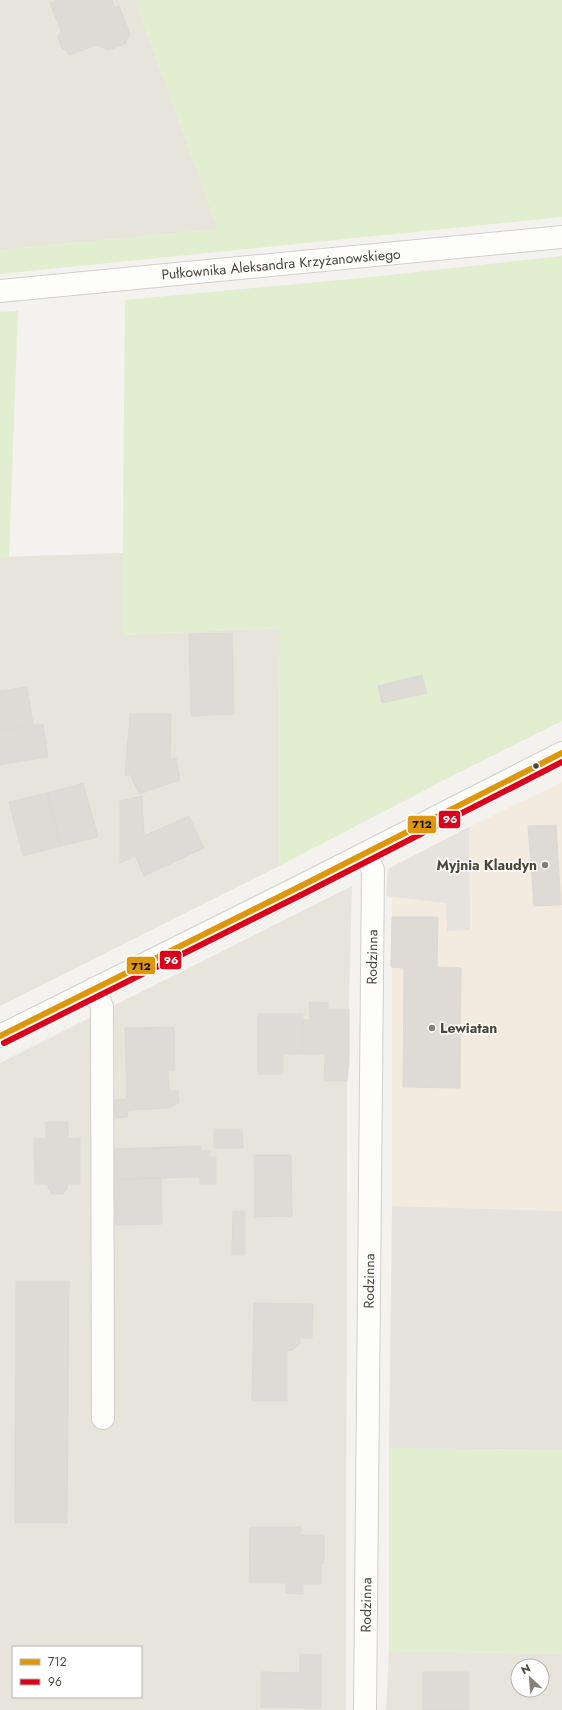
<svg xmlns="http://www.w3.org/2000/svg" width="562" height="1710" font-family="Jost,sans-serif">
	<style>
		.residential { fill: #e7e4dc; fill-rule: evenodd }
		.commercial { fill: #f3ebdf }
		.industrial { fill: #e6e2de }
		.green { fill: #e1eecf }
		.parking { fill: #e6e3df }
		.building { fill: #dedbd6; stroke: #dcd9d4 }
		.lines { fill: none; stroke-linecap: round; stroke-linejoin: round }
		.minor-casing { stroke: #d2d0cb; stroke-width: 24 }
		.minor { stroke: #fdfdfc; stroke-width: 22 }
		.bus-1-casing { stroke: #fff; stroke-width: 9 }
		.bus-2-casing { stroke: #fff; stroke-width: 9 }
		.bus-1 { stroke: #dd9709; stroke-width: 6 }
		.bus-2 { stroke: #db001b; stroke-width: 6 }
		.bus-dot { fill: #4b4439; stroke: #fff; stroke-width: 1.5 }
		.poi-dot { fill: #868178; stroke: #fff; stroke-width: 1.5 }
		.labels { text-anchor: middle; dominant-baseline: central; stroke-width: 3; stroke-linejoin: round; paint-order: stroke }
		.street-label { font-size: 14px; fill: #4b4439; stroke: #fff }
		.poi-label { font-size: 14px; font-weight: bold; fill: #4b4439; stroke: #fff; text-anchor: end }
		.line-badge { stroke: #fff; stroke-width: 1.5 }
		.badge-label { font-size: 11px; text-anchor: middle; font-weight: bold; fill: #fff }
		.pale-badge-label { font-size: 11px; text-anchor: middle; font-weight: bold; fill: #111 }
	</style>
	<rect width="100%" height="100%" fill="#f4f2ee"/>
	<path class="residential" d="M0,0H135L218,229L0,250Z
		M124,553L122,635L280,628L279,866L0,1006V557Z
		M352,886L347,1081L346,1710H0V1063ZM13,1647H141V1697H13Z
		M389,1651L562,1654V1710H386ZM518,1666H542V1690H518Z"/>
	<path class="commercial" d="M562,782V1211L392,1206V896H386L388,869L469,827Z"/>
	<path class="industrial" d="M392,1206L562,1211V1450L389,1448Z"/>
	<path class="green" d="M135,0H562V217L0,274V250L218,229Z
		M562,256V721L456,774L279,866L280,628L122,635L125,300L372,277Z
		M18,311L9,557H0V312Z
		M389,1448L562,1450V1654L389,1651Z"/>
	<path class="parking" d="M469,827L470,930L447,931L446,903L386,896L388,869Z"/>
	<path class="building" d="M58,0H112L115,8L119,6L130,34L125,44L108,50L97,45L69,55L68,52L62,48L58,37L61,31L50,3Z
		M232,633L234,714L191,716L189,634Z
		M422,675L427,693L382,703L378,686Z
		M27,687L33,725L0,730V691Z
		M130,714H171L170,760L176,758L180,780L139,794L130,774L125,776Z
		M43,724L48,757L0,765V730Z
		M83,783L98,837L61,846L47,793Z
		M47,793L61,846L23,856L9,802Z
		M142,796L144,836L189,816L204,848L144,876L135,856L120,863V801Z
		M556,825L561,905L534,906L528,826Z
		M392,917H438L437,967L461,968L460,1088L403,1087L404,968L391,967Z
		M309,1002L328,1003V1009H349V1060H325V1054H302V1020H310Z
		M258,1014H303L302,1054H283V1074H258Z
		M174,1027L175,1071H168L169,1091H178L179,1102L170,1108L128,1110L127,1117L115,1118L114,1100L127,1099L125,1028Z
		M325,1060H349L347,1081H324Z
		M46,1122H68V1139L80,1138V1184H68L67,1188L63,1194H52L48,1188V1184H35L34,1138L46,1139Z
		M214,1129H242L243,1148H214Z
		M201,1146V1151L210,1150V1157H216V1184H200V1177L114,1179V1149Z
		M254,1155H291L292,1216L255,1217Z
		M161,1178L162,1224L116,1225L114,1179Z
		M233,1211H245V1255H232Z
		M16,1281H69L67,1523H15Z
		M254,1303L313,1304L312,1338H300V1344L293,1350L287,1351V1401H252Z
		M250,1527H301V1535H324V1563H321V1584H303V1594L286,1593V1583H249Z
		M300,1654L321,1655V1708L261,1707V1672L300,1673Z
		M423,1672H469V1710H423Z"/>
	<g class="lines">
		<g class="minor-casing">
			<path id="minor" d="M0,291L562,237
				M95,988L102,1007L103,1418
				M0,1036L299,887L562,753
				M365,1710L373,870L365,854"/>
		</g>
		<use href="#minor" class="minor"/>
		<g class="bus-1-casing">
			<path id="bus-1" d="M0,1036L299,887L562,753"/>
		</g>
		<g class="bus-2-casing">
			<path id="bus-2" d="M4,1043L303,894L562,762"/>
		</g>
		<use href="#bus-1" class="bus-1"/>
		<use href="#bus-2" class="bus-2"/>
	</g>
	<circle class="bus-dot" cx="536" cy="766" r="3.5"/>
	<g class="poi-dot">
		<circle cx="545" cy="865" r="4"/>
		<circle cx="432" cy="1028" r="4"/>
	</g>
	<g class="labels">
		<g class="street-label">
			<text transform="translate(281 264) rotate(-5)">Pułkownika Aleksandra Krzyżanowskiego</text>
			<text transform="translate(372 957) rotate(-89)">Rodzinna</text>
			<text transform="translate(369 1281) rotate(-89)">Rodzinna</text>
			<text transform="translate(366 1605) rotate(-89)">Rodzinna</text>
		</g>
		<g class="poi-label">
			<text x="537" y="865">Myjnia Klaudyn</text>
			<text x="440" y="1028" text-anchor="start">Lewiatan</text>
		</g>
	</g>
	<g class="line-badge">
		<rect x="438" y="810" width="23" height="19" rx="4" fill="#db001b"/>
		<rect x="407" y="815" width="30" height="19" rx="4" fill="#dd9709"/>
		<rect x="159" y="950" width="23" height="20" rx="4" fill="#db001b"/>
		<rect x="126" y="956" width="30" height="19" rx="4" fill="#dd9709"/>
	</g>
	<g class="badge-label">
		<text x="450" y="823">96</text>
		<text x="171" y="964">96</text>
	</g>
	<g class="pale-badge-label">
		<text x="422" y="828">712</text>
		<text x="141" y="970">712</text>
	</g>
	<rect x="12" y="1646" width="130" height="52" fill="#ffffff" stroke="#b7b4b0"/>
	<rect x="20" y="1659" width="20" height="6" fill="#dd9709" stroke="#b7b4b0"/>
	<text x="48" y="1666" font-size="12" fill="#4b4439">712</text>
	<rect x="20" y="1679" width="20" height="6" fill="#db001b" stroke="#b7b4b0"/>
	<text x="48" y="1686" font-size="12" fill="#4b4439">96</text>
	<g transform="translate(530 1678) rotate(334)"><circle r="19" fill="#ffffff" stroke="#b7b4b0"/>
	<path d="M0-3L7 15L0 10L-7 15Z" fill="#868178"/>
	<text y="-6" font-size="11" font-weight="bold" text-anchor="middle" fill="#4b4439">N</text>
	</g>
</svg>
